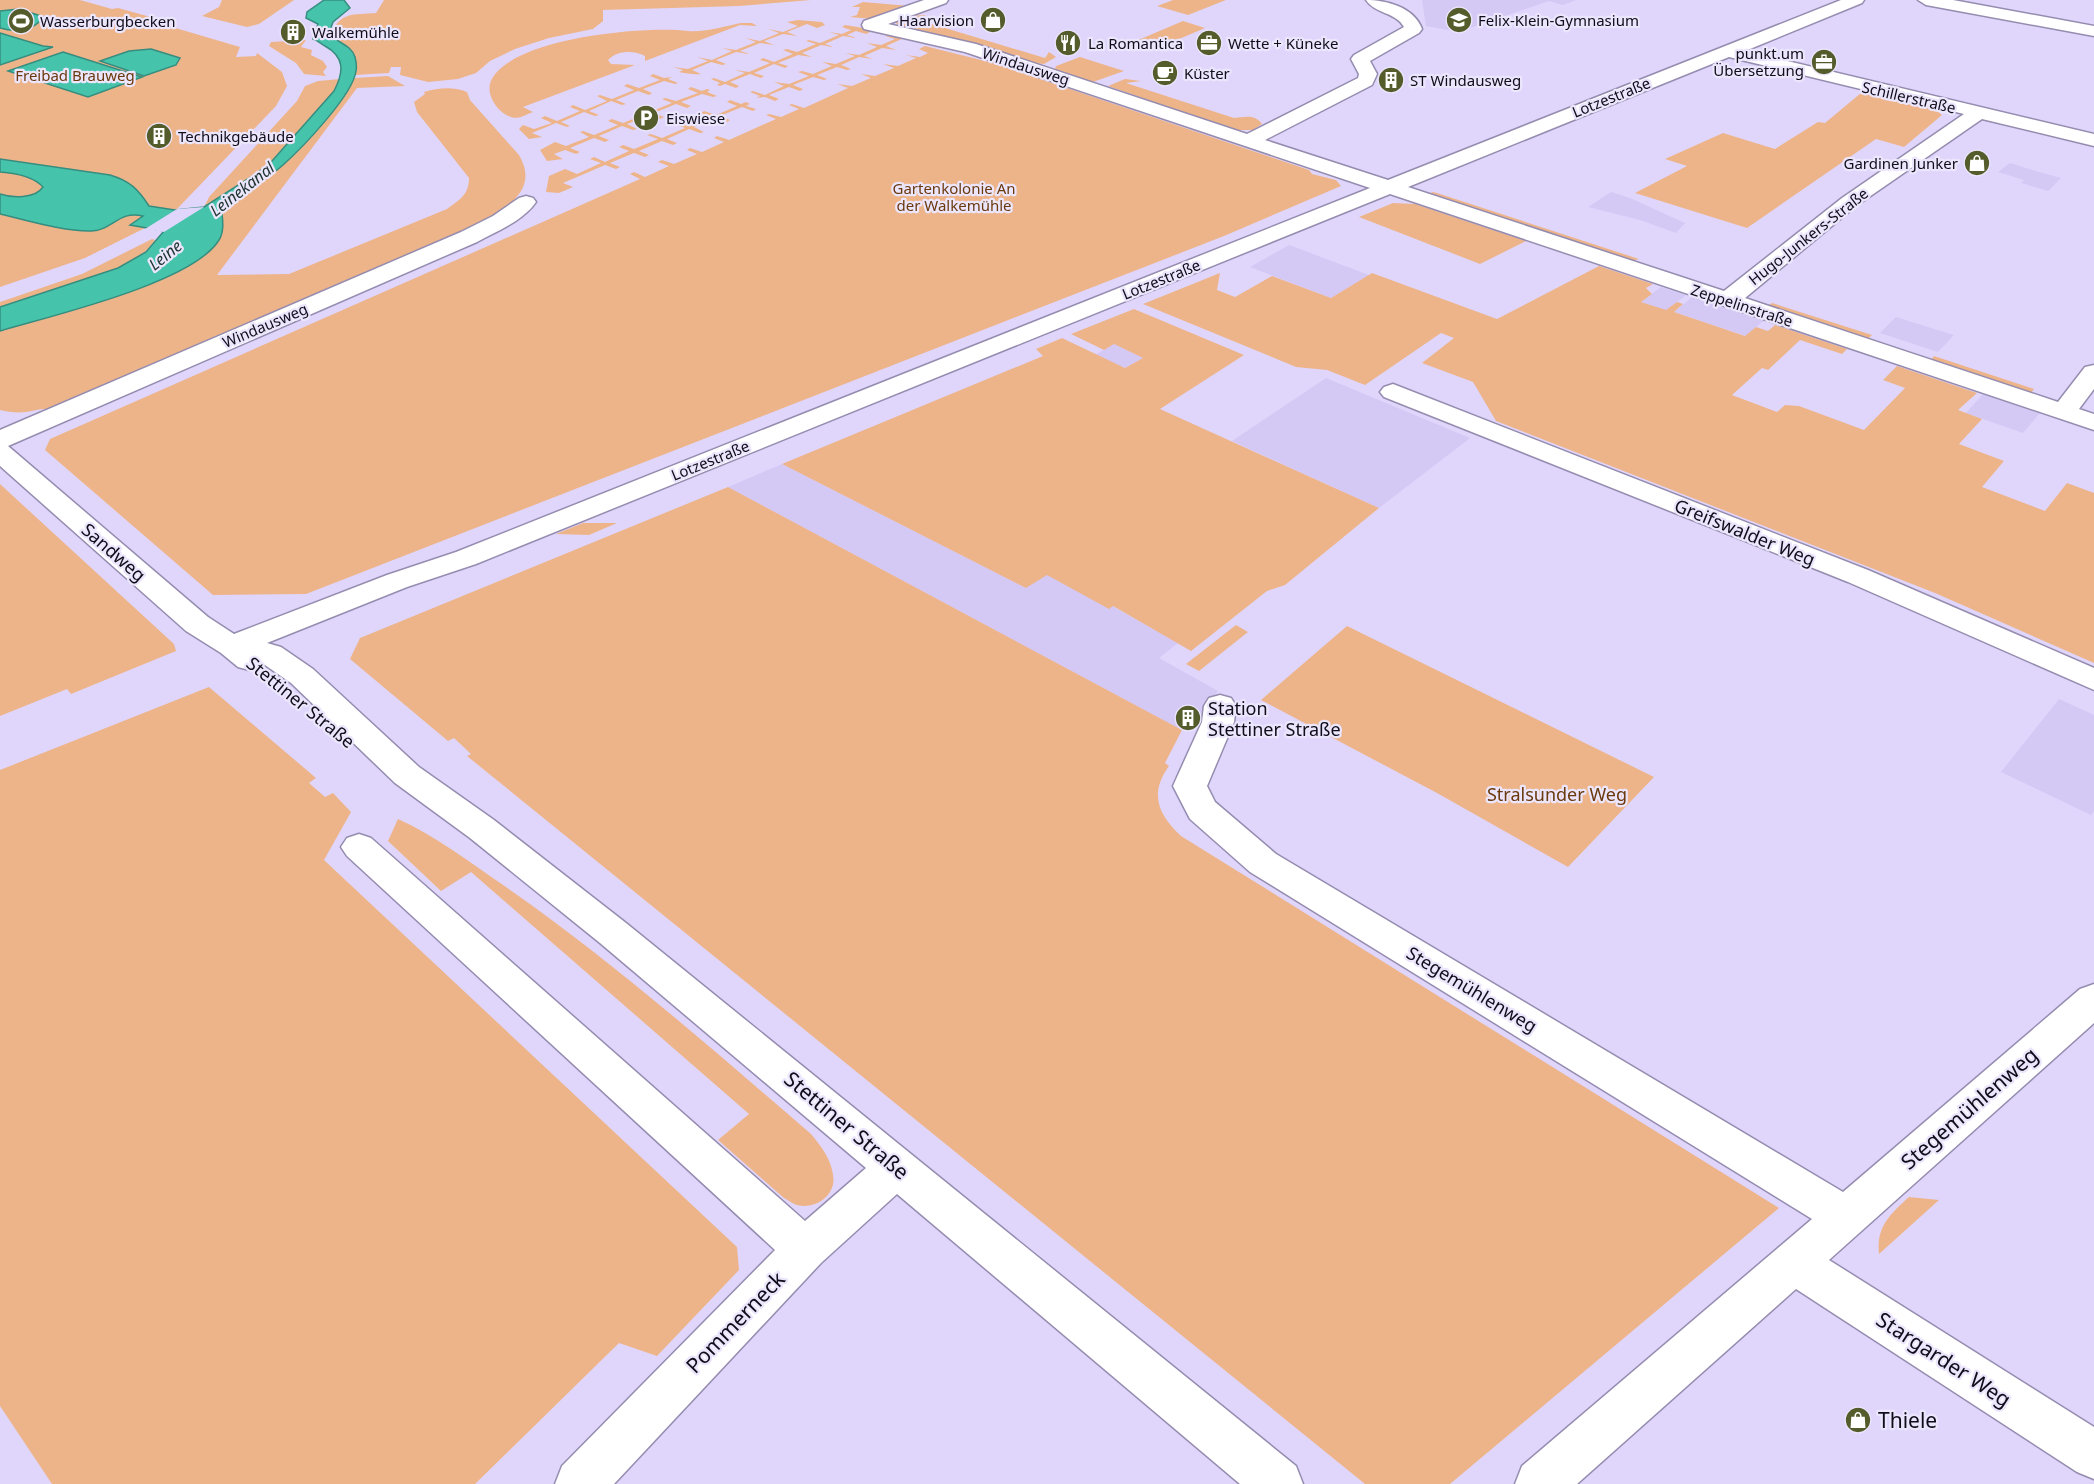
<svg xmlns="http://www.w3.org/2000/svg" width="2094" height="1484" font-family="'Noto Sans',sans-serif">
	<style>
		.built { fill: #d4c8f5 }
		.green { fill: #edb48a }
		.water { fill: #46c4ab; stroke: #368d7f; stroke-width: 1.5 }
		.pier { fill: #e0d6fc }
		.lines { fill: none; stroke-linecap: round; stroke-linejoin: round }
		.minor-casing { stroke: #958caf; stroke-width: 3 }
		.minor { fill: #fff; fill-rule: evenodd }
		.labels { text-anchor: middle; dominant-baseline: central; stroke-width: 4.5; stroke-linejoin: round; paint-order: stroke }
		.far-poi-label { font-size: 15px; fill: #100c19; stroke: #ece6fd; text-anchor: start }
		.far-street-label { font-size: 15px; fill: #100c19; stroke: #ece6fd }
		.far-park-label { font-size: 15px; fill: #6a390d; stroke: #ece6fd }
		.far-water-label { font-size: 16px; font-style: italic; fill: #1d332d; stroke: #ece6fd }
		.street-label { font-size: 18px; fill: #100c19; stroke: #ece6fd }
		.poi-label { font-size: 18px; fill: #100c19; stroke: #ece6fd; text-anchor: start }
		.park-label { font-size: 18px; fill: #6a390d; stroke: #ece6fd }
		.near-street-label { font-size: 21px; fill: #100c19; stroke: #ece6fd }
		.near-poi-label { font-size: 21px; fill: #100c19; stroke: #ece6fd; text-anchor: start }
	</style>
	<rect width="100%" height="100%" fill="#e0d6fc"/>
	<path class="built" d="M1422,0H1576L1563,5L1549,1L1458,32L1426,26Z
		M2010,163L2036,171L2061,178L2048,191L2021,183L2024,180L1998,172Z
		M1611,192L1630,198L1685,223L1676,233L1640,220L1588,207Z
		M1289,245L1369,275L1331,298L1250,267Z
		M1661,287L1686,295L1666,311L1641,302Z
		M1692,297L1763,321L1746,336L1674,312Z
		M1896,317L1931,328L1954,335L1938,352L1880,333Z
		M1114,344L1143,358L1125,368L1095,355Z
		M1326,378L1470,438L1379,508L1232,441Z
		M1983,394L2040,413L2023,433L1966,413Z
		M782,464L1026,588L1046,574L1112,606L1178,643L1159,658L1218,691L1204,710L1182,730L728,487Z
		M2059,699L2094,715V811L2091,815L2001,772Z"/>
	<path class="green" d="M0,0H80L112,9L118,8L176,24L172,27L240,47L236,57L256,56L257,53L282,72L287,86L276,106L177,209L167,210L149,206C138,189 130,181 110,175L0,159Z
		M222,0H294L259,24L247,27L202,16L219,7Z
		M384,0H811L739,6L603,10V21L593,29L549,38L515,49L490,61L476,73L458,79L428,82L400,75L401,67H391L389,73L355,75L357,70L348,47L330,36C340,11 353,15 376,13Z
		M1173,0H1226L1188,15L1157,6Z
		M863,2L910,6L873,19L850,17L857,15L860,7H852Z
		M925,15L922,21L1045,58L1049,52L1056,57L1044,64L1033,63L971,42L902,28L895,22L907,16Z
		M798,20L822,22L825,25L817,28L807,24L787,32L797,36L783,34L764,41L774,45L760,43L740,51L750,54L736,52L716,60L726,64L722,65L711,62L692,70L701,74C699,75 682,73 679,72L683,70L673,67L688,69L708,61L697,57L712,60L732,51L722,48L736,50L756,42L745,38L760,41L779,33L768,29L783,32L798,26L787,22Z
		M1183,21L1205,28L1158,48L1136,41Z
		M741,23H752L757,26L740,25L645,61V56C634,50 617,50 608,60L611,64L635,65L523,107L533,112C527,114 518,120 511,117C496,112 483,91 493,77C519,37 646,26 688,31C700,33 727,26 741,23Z
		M845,25L870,29L872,31L866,34L856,31L847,35L857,38L843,36L825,44L834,47L821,45L802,53L812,57L798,55L778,63L788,66L785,68L774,64L754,73L764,76L761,78L750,74L730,82L739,86L736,88L725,84L720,86L717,85L720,83L711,79L714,78L725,82L745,73L735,70L749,72L770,63L760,60L763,58L774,62L793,54L783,50L787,49L797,52L816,44L806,41L809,40L820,43L839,35L829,32L842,34L851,30L842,27Z
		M894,34L916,40L904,38L886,46L896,50L882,48L864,56L873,59L859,57L841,65L851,69L847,70L837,67L817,75L827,79L824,80L813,77L793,85L803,89L800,91L789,87L769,95L779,99L775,101L765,97L756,98L760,96L750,92L753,91L765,95L784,86L774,82L789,84L809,76L798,72L802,71L813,74L832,66L822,62L836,64L855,56L845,53L859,55L877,47L867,43L881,45L895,39L885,36Z
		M306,40L301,47L312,50L311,55L323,61L327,67L323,72L326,76L304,74L296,63L269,46L271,42Z
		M925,46L993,63L1309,170L1312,174L1336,180L1341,186L1224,236L306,594L213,595L45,450L50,439L640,179L630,174L634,172L645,177L669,166L658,162L662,160L674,164L697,154L687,150L690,148L702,152L724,142L714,138L717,136L729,140L776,119L766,115L769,114L781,117L799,109L789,105L792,104L804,108L848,88L837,84L852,86L871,78L861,74L875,76L894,68L883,64L898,66L916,58L906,55L920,57L928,53L919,49Z
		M1080,57L1124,71L1093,82L1055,69L1056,66Z
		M653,74L664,78L672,77L668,79L678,83L675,84L664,81L643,89L652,93L649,95L638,91L616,100L626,104L622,105L611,101L589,111L599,115L595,116L584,112L561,122L570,126L567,127L556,123L532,133L542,137L529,139L519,129L523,125L534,129L552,123L541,118L545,116L557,121L580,111L570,107L573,105L585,110L607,101L597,96L600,95L612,99L634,90L624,86L627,84L639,88L660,80L650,76Z
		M388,76L405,86L357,88L217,275L289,274L447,209C459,200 469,195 469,178L417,112L414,102L425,94L424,92C437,88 454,86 467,92L470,100L519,155C537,186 514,201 492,219L50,410C41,407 35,411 26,412C17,413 8,412 0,410V331L106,299L160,280L185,268L204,256L223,227L222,213C235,197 253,188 270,176C296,156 342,108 354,78Z
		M340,79L334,91L272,161L257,173L204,207L209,197L297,101L305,86L318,81Z
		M1125,79L1141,81L1126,83L1234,118C1245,117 1255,114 1262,124L1253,130H1234L1108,86Z
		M691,87L702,91L707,89L710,90L707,92L717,96L713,97L702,94L681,102L691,106L687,108L676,104L654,113L664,117L660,119L650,115L627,124L637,129L633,130L622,126L599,136L609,140L605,142L594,138L570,148L580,152L576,154L565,150L554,154L563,159L547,161L540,150L555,142L566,146L589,137L580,132L583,131L594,135L618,125L608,121L612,119L623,123L645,114L635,110L639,109L650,112L672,103L662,99L665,98L676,101L698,93L688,89Z
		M1861,93L1936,110L1942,115L1904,147L1876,139L1747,228L1635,193L1687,166L1665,159L1723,133L1775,149L1818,122L1825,123Z
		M730,100L741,104L746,102L750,104L746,106L756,109L753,111L742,107L720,116L730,120L727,122L716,118L694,127L704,132L700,133L689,129L667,139L677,143L673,145L662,141L639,151L649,155L645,157L634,153L610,163L620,167L616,169L605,165L563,183L573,187L559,193L546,192L549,176L565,169L577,174L601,163L590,159L594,157L605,162L629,151L619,147L623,145L634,149L658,139L647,135L651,134L662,138L685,128L674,124L678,122L689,126L711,117L701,113L704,111L716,115L737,106L727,102Z
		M0,172C14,173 33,176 43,187C36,199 12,198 0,194Z
		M1433,192L1437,193L1639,259L1632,261L1430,193Z
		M1393,203L1415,204L1526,241L1480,264L1359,217Z
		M0,214L50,225L115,222L129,214L144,216L131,224L147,227L85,258L0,287Z
		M152,239L155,240C138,272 36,296 0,307V302L82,274Z
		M1599,266L1653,284L1646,288L1652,294L1641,302L1666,310L1677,302L1683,304L1674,312L1745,336L1756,327L1768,331L1775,325L1847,349L1842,354L1800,340L1768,370L1762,368L1732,395L1777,412L1785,405L1799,406L1864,430L1905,388L1883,380L1897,366L1977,393L1958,410L1982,419L1959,444L2004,461L1982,487L2045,511L2067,483L2094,493V663L1935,593L1496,421L1473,382L1422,363L1454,338L1441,333L1365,385L1327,370L1296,367L1143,304L1220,273L1217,290L1235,297L1272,276L1331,298L1372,273L1497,319Z
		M1772,303L1872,335L1868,339L1768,306Z
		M1134,309L1244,355L1160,409L1379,508L1285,585L1267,591L1191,651L1113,606L1109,609L1047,575L1026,588L782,464L1043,356L1036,349L1062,338L1125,368L1143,358L1114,344L1104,350L1071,334Z
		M1934,356L2034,389L2031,393L1931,360Z
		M0,484L174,644L176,651L71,694L67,689L0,716Z
		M728,487L1182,730L1165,763L1169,766C1149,794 1158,814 1181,836L1779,1208L1450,1484H1365L467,756L471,754L454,738L448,741L350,659L360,638Z
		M583,523H617L589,535L556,534Z
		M1236,625L1248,632L1199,671L1186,664Z
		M1347,626L1654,777L1568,867L1437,793L1261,700Z
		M209,687L316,778L309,783L325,797L333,793L351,812L324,860L737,1247L739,1270L657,1356L619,1343L475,1484H52L0,1406V770Z
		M398,819C436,836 471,863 506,887C614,962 712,1049 811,1134C821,1146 831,1159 833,1175C837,1195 815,1210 797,1205C793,1204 788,1200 784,1198L718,1140L749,1114L471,872L441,891L388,841Z
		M1909,1197L1939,1200L1879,1254C1876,1227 1890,1214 1909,1197Z"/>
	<path class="water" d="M324,0H344L350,8L333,22L329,33C336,43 351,44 355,57C356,61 357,67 356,71C353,95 302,148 283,165C264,182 238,193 222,213C223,222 224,232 219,240C193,283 50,316 0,331V307L118,268L146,252L164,231L130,225L143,216C119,210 113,230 92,231C65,232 26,220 0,214V194C12,198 35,199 43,187C33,176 14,173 0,172V159L110,175C130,181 138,189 149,206L175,210L204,207L257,173L272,161L334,91C344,72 345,57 325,46C320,43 317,40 313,39L318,24L306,18L307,12Z
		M19,9L44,17C33,31 15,33 0,28V11Z
		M0,33L43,46L53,47L0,65Z
		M151,49L180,58L176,65L144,76L100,61L129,51Z
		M63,52L142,77L88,97L8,71Z"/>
	<path class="pier" d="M204,207L164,232L145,229L177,209Z"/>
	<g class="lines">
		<g class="minor-casing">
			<path id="minor" d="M924,0H948L946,3L888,24L976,44L1247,134L1358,78L1359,74L1351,59L1354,55L1404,27C1396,12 1375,14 1366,0C1386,0 1414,7 1422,29L1419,33L1370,61L1377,74L1372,85L1265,140L1388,180L1841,0H1864L1862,3L1745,51L2094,134V146L1982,119L1856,206L1745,298L2058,402L2085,367L2094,365V389L2079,409L2094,414V430L1390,194L476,564L407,587L267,643L281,647L313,669L419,767L494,820L626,923L1296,1466L1303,1484H1240L897,1194L821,1263L614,1484H555L562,1466L775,1250L347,856L341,847L347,838L359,834L371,838L805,1221L866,1168L600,943L470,838L395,783L291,683L262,663L260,667L249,670L238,667L221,653L186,631L0,466V430L461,232L493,216L519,198L526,196L533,198L536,202C523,221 497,231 477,242L8,446L208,617L234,634L387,575L456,552L1370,188L965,52L864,29L862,25L864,21ZM1729,57L1964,114L1842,198L1724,291L1408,187Z
				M1918,0H1953L2094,26V36L1926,5Z
				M1393,384L1868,570L2094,668V690L1848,582L1384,397L1380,392L1384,387Z
				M1220,695L1231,698L1236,706L1234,722L1207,786L1215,802L1276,854L1843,1192L2080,989L2094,984V1023L1829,1260L2094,1427V1479L2077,1472L1796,1289L1577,1484H1515L1522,1466L1812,1219L1250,872L1190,819L1173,786L1202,722L1204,706L1209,698Z"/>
		</g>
		<use href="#minor" class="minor"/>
	</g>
	<defs>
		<g id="shop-disc" transform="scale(1.35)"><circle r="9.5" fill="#545c2b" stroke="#ece6fd"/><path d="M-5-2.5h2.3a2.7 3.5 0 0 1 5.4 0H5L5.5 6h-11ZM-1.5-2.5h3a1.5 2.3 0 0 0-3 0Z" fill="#fff"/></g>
		<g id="school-disc" transform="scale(1.35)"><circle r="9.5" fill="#545c2b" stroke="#ece6fd"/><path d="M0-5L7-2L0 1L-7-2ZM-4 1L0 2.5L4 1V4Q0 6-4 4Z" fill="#fff"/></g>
		<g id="stadium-disc" transform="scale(1.35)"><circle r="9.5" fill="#545c2b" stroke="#ece6fd"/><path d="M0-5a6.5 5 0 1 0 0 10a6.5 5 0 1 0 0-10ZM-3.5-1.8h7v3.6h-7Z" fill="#fff"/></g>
		<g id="building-disc" transform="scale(1.35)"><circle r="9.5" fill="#545c2b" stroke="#ece6fd"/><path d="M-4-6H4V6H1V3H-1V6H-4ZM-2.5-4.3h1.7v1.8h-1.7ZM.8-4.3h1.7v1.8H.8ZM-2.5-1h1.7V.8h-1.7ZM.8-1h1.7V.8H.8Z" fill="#fff"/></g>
		<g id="restaurant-disc" transform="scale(1.35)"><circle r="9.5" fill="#545c2b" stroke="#ece6fd"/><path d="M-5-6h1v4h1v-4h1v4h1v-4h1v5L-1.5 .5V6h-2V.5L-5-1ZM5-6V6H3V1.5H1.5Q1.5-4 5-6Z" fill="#fff"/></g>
		<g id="office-disc" transform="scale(1.35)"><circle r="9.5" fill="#545c2b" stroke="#ece6fd"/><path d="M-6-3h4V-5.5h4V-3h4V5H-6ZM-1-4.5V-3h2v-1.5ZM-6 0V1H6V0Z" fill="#fff"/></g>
		<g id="cafe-disc" transform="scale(1.35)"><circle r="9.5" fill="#545c2b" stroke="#ece6fd"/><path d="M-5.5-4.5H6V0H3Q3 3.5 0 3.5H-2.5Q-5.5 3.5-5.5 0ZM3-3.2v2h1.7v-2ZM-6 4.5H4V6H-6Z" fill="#fff"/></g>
		<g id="parking-disc" transform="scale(1.35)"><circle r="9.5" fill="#545c2b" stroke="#ece6fd"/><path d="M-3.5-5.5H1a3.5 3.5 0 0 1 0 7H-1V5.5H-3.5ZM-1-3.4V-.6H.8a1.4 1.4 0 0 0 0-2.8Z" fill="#fff"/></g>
	</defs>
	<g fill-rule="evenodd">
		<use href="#shop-disc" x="993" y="20"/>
		<use href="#school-disc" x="1459" y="20"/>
		<use href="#stadium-disc" x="21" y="21"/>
		<use href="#building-disc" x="293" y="32"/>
		<use href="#restaurant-disc" x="1068" y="43"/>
		<use href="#office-disc" x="1209" y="43"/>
		<use href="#office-disc" x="1824" y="62"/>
		<use href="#cafe-disc" x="1165" y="73"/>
		<use href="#building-disc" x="1391" y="80"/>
		<use href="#parking-disc" x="646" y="118"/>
		<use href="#building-disc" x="159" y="136"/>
		<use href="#shop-disc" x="1977" y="163"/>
		<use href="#building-disc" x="1188" y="718"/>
		<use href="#shop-disc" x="1858" y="1420"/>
	</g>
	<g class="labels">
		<g class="far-poi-label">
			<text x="974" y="20" text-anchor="end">Haarvision</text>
			<text x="1478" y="20">Felix-Klein-Gymnasium</text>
			<text x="40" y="21">Wasserburgbecken</text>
			<text x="312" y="32">Walkemühle</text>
			<text x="1088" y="43">La Romantica</text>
			<text x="1228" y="43">Wette + Küneke</text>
			<text x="1804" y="53" text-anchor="end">punkt.um<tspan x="1804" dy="17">Übersetzung</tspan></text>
			<text x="1184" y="73">Küster</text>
			<text x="1410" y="80">ST Windausweg</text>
			<text x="666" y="118">Eiswiese</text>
			<text x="178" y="136">Technikgebäude</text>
			<text x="1958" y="163" text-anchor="end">Gardinen Junker</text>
		</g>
		<g class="far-street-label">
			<text transform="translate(1026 66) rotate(18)">Windausweg</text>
			<text transform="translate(1611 97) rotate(-22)">Lotzestraße</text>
			<text transform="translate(1909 97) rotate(13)">Schillerstraße</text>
			<text transform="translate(1808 236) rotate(-38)">Hugo-Junkers-Straße</text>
			<text transform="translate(1161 279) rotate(-22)">Lotzestraße</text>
			<text transform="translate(1742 305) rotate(18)">Zeppelinstraße</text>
			<text transform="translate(265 325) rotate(-23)">Windausweg</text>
			<text transform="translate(710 460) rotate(-22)">Lotzestraße</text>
		</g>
		<g class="far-park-label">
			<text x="75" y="75">Freibad Brauweg</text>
			<text x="954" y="188">Gartenkolonie An<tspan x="954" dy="17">der Walkemühle</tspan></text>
		</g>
		<g class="far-water-label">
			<text transform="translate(242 189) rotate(-38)">Leinekanal</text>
			<text transform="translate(165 255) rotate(-39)">Leine</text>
		</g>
		<g class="street-label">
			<text transform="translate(1745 532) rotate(22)">Greifswalder Weg</text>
			<text transform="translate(114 552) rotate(41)">Sandweg</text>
			<text transform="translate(301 702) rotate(39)">Stettiner Straße</text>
			<text transform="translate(1472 989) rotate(31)">Stegemühlenweg</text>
		</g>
		<g class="poi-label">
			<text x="1208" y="708">Station<tspan x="1208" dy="21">Stettiner Straße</tspan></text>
		</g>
		<g class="park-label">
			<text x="1557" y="794">Stralsunder Weg</text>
		</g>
		<g class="near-street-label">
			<text transform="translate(1969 1108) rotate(-41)">Stegemühlenweg</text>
			<text transform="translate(847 1125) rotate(40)">Stettiner Straße</text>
			<text transform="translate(735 1322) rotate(-46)">Pommerneck</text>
			<text transform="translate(1944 1359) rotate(33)">Stargarder Weg</text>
		</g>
		<g class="near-poi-label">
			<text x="1878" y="1420">Thiele</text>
		</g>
	</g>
</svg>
